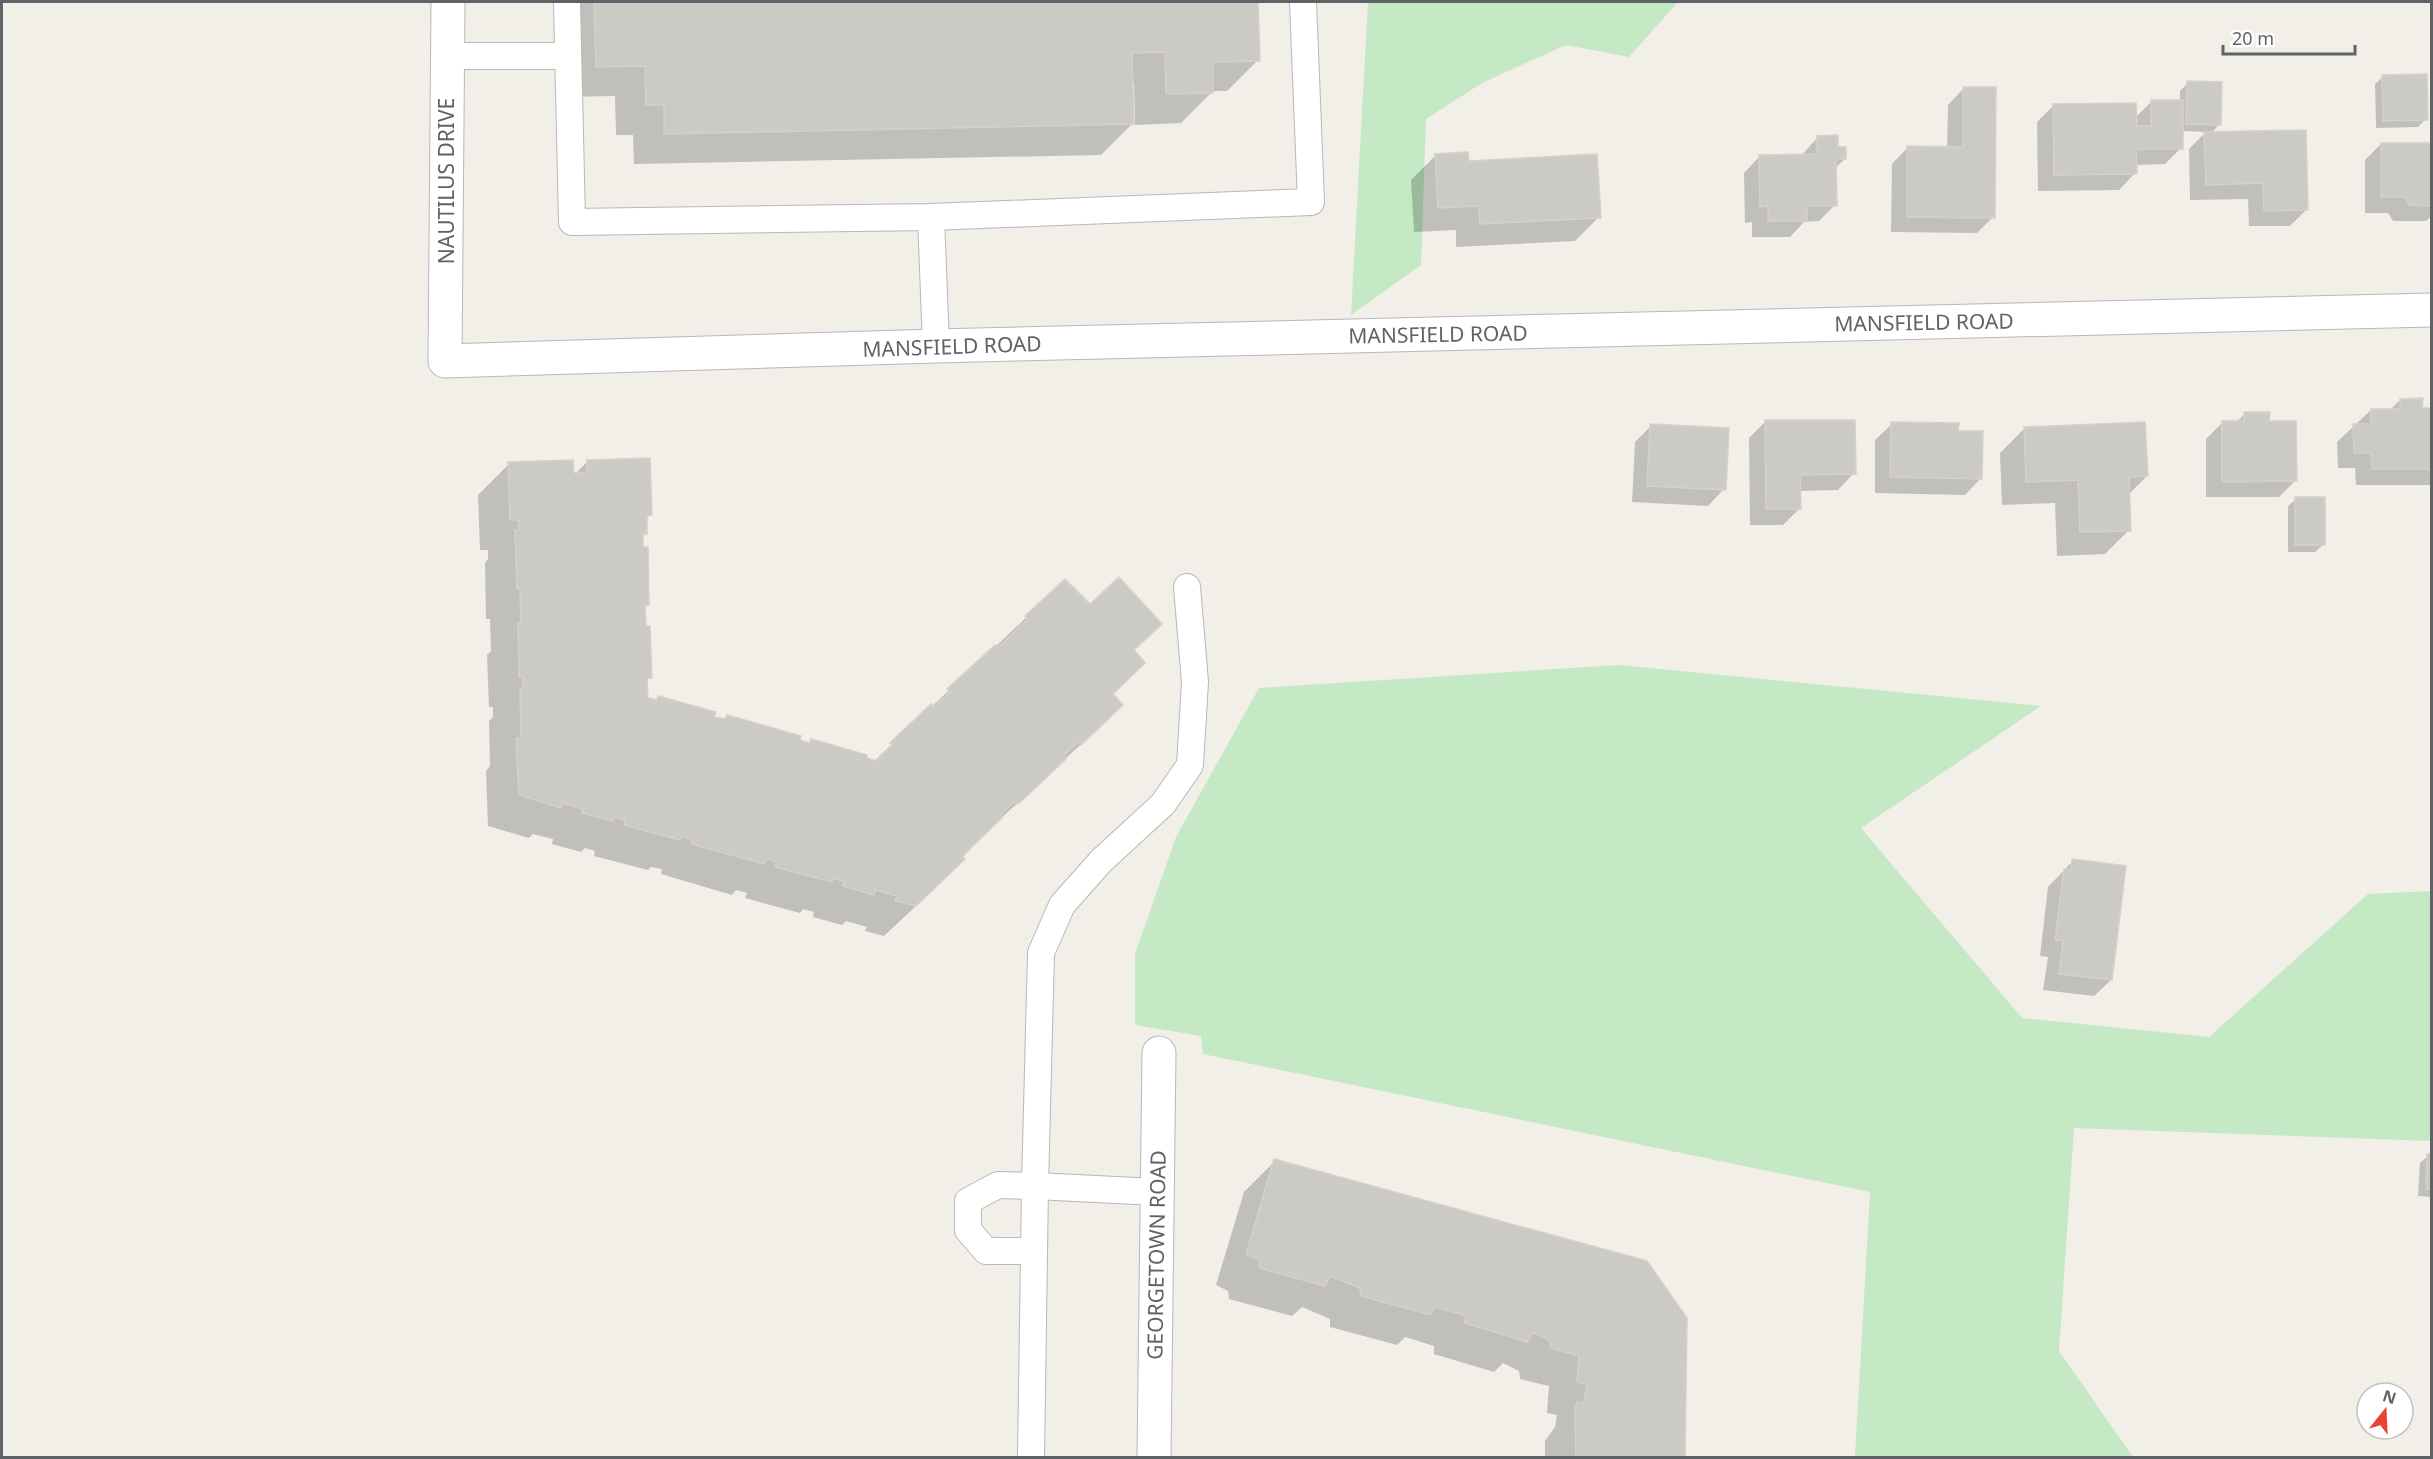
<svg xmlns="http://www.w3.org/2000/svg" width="2433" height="1459" font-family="'Noto Sans',sans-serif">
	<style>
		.green { fill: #c5e8c5 }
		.shadow { fill: #0003 }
		.building { fill: #cccac5; stroke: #d6d1c6; stroke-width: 1.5 }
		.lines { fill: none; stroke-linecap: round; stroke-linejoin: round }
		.lane-casing { stroke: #b5b8bc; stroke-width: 28 }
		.street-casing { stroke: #b5b8bc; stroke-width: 35 }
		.lane { stroke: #fff; stroke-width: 26 }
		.street { stroke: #fff; stroke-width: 33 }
		.labels { text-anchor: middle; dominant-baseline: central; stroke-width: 5; stroke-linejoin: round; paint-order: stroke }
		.street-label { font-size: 21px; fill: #5f6368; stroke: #fff }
	</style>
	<rect width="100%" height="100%" fill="#f1efe8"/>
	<path class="green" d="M1368,2H1678L1629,57L1566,45L1482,83L1426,119L1421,265L1351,315Z
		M1619,665L2041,706L1861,828L2022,1018L2209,1037L2368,894L2431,891V1141L2074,1128L2059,1351L2133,1457H1855L1870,1192L1203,1054L1201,1036L1135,1025V954L1176,837L1259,688Z"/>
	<path class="shadow" d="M563,2H1257L1258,60L1227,91H1213L1181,123L1135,125L1134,83H1131L1132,124L1101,155L634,164L633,135H616L615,96L565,97Z
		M2383,77L2426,119L2418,127L2376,128L2375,84Z
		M2188,83L2220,124L2211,133L2306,210L2290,226H2249L2248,199L2190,200L2189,149L2206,132L2181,131V148L2165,164L2135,165V173L2119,190L2038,191L2037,122L2053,106L2135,118L2152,101H2180V91Z
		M1964,88L1993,217L1977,233L1891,232L1892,164L1908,147L1947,148L1948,105Z
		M1818,137L1837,148L1845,159L1835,168V205L1819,221L1804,222L1790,237H1752V222L1745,223L1744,173L1760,156H1801Z
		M2381,144L2432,145V216L2426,221H2393L2388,213H2365V160Z
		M1436,155L1467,163L1599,217L1575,241L1456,247V230L1414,232L1411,180Z
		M2400,400L2421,410H2432V482L2429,485H2356L2355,468H2338L2337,442L2371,410H2390Z
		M2245,414L2268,423L2295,481L2279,497H2206V439L2222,423L2236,422Z
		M1765,422L1854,473L1838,490L1799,491L1800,508L1783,525H1750L1749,438Z
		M1892,424L1957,432L1981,478L1965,495L1875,493V440Z
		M1651,426L1724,489L1708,506L1632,502L1635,442Z
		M2024,429L2147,476L2128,495L2129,530L2105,554L2057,556L2055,503L2002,505L2000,453Z
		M587,462L651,514L646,519V533L642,537L648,604L644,608L650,677L646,682V699L655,701L659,698L713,718L723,720L727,717L807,744L811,740L873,762L1065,581L1133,651L1090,736L985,833L933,890L884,936L865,931L867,927L846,921L842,925L813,917L814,912L803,909L800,913L745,898L747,893L736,890L732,895L661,874L662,869L651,867L648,870L594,856L595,851L585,848L581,852L552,844L553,839L533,834L529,838L488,826L486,771L490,766L489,721L493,717V707H489L487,655L491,651L490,619H486L485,563L488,559V550H480L478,495L509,464L575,474Z
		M2296,499L2323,545L2315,552H2288V506Z
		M2073,861L2111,980L2094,996L2043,990L2048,957L2040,956L2048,887Z
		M2428,1156H2432V1197L2418,1196L2420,1163Z
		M1275,1161L1646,1262L1683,1458H1545V1441L1555,1427L1557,1415L1547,1413L1549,1386L1520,1379L1519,1371L1503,1363L1494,1372L1434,1354V1346L1405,1337L1397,1345L1330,1327V1319L1302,1307L1292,1316L1229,1299L1228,1291L1216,1285L1244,1192Z"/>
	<path class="building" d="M594,2H1258L1260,61L1213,62V93L1166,94L1165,52L1132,53L1134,124L664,134V105H646L645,66L596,67Z
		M2427,74L2428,120L2383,121L2382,75Z
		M2187,81L2222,82L2221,125L2186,124Z
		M1963,87H1996L1995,218L1907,217V146L1963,147Z
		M2151,100H2183V149H2136L2137,174L2054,175L2053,104L2136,103L2137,126H2151Z
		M2306,130L2308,210L2264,211L2263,183L2206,185L2204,132Z
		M1838,135V147H1846V159H1836L1837,206H1807V221H1768V206L1760,207L1759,155L1817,154V136Z
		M2381,143H2432V206L2409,205L2404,197H2381Z
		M1468,152L1469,161L1597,154L1601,218L1480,224L1479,206L1438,208L1435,154Z
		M2423,398L2422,408H2432V469H2372L2371,453H2354L2353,424H2371V409H2400V399Z
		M2244,412H2270L2269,421H2296L2297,481L2222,482V421H2244Z
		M1765,420H1855L1856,474L1800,475L1801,509H1766Z
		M1891,422L1959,423L1958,431H1983L1982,479L1890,477Z
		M2145,422L2148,476L2129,477L2131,531L2080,532L2078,480L2026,482L2024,427Z
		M1650,424L1729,428L1726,490L1647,486Z
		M650,458L652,515H647V534H643V547H648L649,605H645L646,626H650L652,678H647L648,698L657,700L658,696L716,712L714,717L725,719L727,715L801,736L800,740L809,743L811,739L867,755V758L876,761L893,745L890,743L931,704L934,707L950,692L947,689L995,645L998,647L1028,619L1025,616L1065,579L1090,604L1119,577L1162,624L1134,650L1145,663L1113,694L1123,705L1081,745L1079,741L1063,756L1066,759L1018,804L1015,801L1000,815L1002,818L962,856L965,859L916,906L895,901L897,896L875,890L874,895L843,886L844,881L833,878L832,882L775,867L777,862L766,859L764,864L691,844L692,839L682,836L680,840L624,825L625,820L614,817L613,821L582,813L583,809L562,803L561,808L519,795L516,738H521L520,688H523V677H519L518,623L521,622L520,589H517L515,530H519L518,520H510L508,462L573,460L574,473H587V460Z
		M2295,497H2325V545H2295Z
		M2072,859L2126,866L2112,980L2059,974L2063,941L2055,940L2064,869L2071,870Z
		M2427,1154H2432V1189H2426Z
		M1274,1159L1647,1261L1687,1318L1685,1458H1576L1575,1409L1577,1402L1584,1403L1587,1384L1577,1382L1579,1356L1551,1348L1549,1340L1533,1332L1527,1342L1465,1323L1464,1315L1435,1307L1430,1315L1361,1296L1360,1288L1330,1276L1325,1286L1259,1268V1260L1246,1254Z"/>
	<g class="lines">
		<g class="lane-casing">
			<path id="lane" d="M567,2L572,222L931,217
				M447,56H568
				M936,346L931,217L1311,202L1303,2
				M1034,1251H986L968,1230V1201L998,1185L1035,1186L1041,953L1062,905L1101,861L1163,804L1190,765L1195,682L1187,587
				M1031,1458L1035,1186L1157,1192"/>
		</g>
		<g class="street-casing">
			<path id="street" d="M448,2L445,361L936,346L2432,310
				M1154,1458L1159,1053"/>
		</g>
		<use href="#lane" class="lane"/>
		<use href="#street" class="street"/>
	</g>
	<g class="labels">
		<g class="street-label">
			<text transform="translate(446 181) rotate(-90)">NAUTILUS DRIVE</text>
			<text transform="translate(1924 322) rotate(-1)">MANSFIELD ROAD</text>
			<text transform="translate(1438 334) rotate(-1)">MANSFIELD ROAD</text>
			<text transform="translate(952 346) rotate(-2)">MANSFIELD ROAD</text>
			<text transform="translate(1156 1255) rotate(-89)">GEORGETOWN ROAD</text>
		</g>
	</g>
	<rect width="2433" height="1459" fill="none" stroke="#5f6368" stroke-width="6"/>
	<g transform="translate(2385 1411) rotate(18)"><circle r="28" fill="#ffffff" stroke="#bfc1c3" stroke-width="1.5"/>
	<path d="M0-4.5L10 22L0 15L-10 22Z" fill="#ea4335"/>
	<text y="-9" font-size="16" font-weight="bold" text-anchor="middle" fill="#5f6368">N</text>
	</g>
	<path d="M2223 45v9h132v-9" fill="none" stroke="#5f6368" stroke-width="3"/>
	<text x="2232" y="45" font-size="18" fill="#5f6368" stroke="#ffffff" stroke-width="4.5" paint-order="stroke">20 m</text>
</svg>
